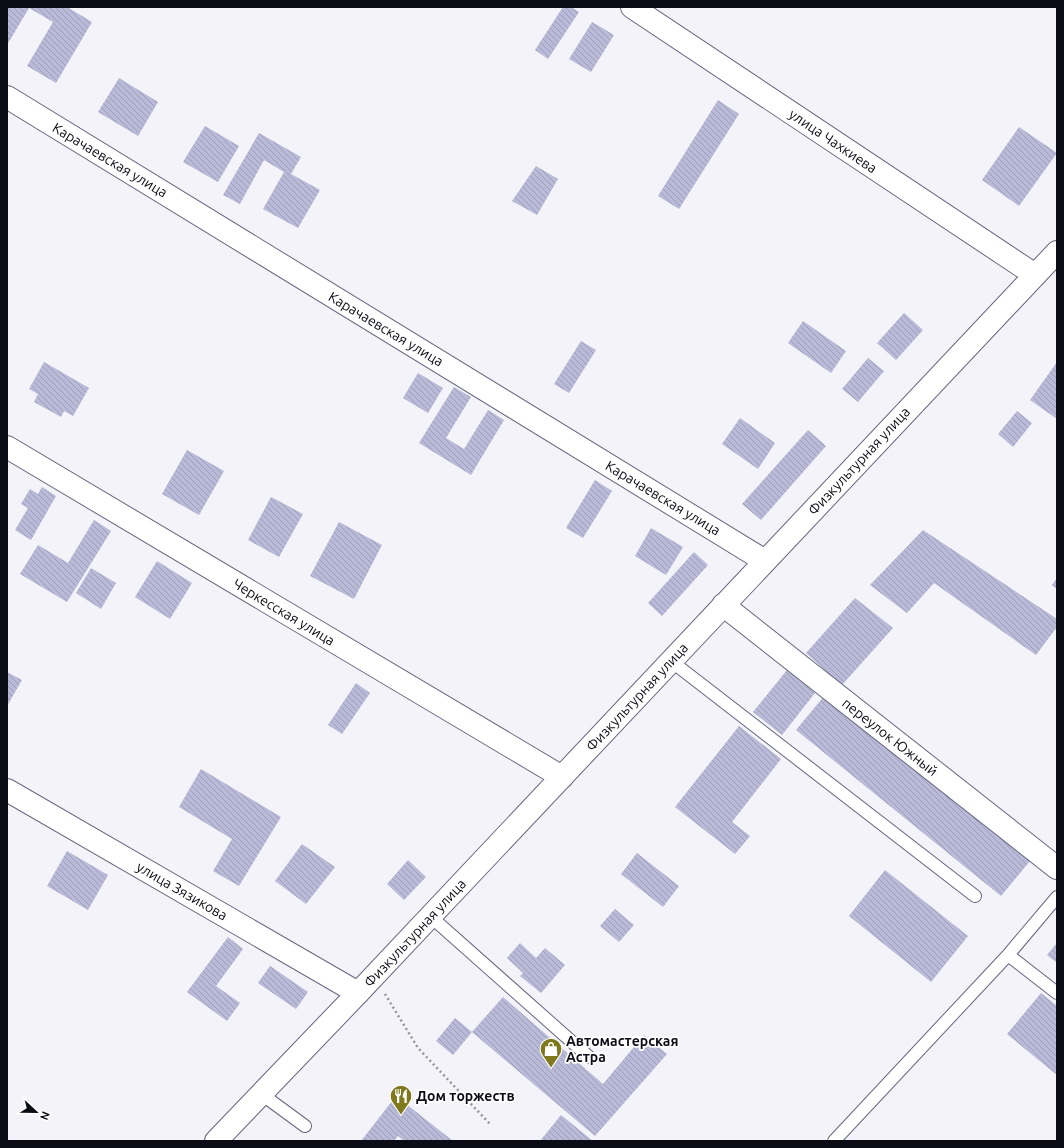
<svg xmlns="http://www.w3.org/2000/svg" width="1064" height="1148" font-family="Ubuntu,sans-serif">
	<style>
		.building { fill: url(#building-back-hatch) }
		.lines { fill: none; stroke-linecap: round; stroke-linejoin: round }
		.service-casing { stroke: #666681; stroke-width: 14 }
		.minor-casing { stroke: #666681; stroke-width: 24 }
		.secondary-casing { stroke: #666681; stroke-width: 24 }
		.path { stroke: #94949c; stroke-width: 2.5; stroke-dasharray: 2 3; stroke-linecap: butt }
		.service { stroke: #fff; stroke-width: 12 }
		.minor { stroke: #fff; stroke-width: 22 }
		.secondary { stroke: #fff; stroke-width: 22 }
		.labels { text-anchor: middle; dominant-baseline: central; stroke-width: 3.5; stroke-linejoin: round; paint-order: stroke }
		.street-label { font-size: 14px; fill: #0c0c16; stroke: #fff }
		.poi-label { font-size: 14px; font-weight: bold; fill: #0c0c16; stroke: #fff; text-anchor: start }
	</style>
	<defs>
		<pattern id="building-back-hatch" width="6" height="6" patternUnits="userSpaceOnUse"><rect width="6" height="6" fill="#b9b9d8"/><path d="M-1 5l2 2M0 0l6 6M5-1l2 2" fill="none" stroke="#9e9eb9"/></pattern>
	</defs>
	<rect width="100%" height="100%" fill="#f3f3f9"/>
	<path class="building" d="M7,7H67L92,22L56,83L27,66L53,22L29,8L7,45Z
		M563,7H571L579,12L548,59L535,50Z
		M592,22L614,35L591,72L569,59Z
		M119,78L158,102L138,136L98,112Z
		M718,100L739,114L679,209L658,196Z
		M205,126L239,146L218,182L183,162Z
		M1019,127L1057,153L1019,206L982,180Z
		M259,133L301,157L291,174L320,190L298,228L263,209L284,172L264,160L240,204L223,195Z
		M536,166L558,179L537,215L512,201Z
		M904,313L923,330L896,360L877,343Z
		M803,321L846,351L831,373L788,343Z
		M581,341L596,350L569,393L554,384Z
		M868,358L884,371L858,402L842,389Z
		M44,362L89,388L73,416L64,411L61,417L34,402L38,394L29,389Z
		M1057,362V419L1030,400Z
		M418,373L443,388L428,413L403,398Z
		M454,387L471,397L446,438L464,449L488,410L504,420L471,475L419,443Z
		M1017,411L1032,423L1013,447L998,434Z
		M740,418L775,443L758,469L722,444Z
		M808,430L826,446L761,520L742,504Z
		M187,450L224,471L199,515L162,494Z
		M595,480L612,491L583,538L566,528Z
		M42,487L56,496L31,540L15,530L28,508L21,504L30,489L38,494Z
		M271,497L303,514L279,557L248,540Z
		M94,520L111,531L67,602L20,574L38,545L68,563Z
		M339,522L382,545L354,599L310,576Z
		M651,528L683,547L666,575L635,556Z
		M923,530L1057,619V627L1036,655L934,583L907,613L870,585Z
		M694,552L708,565L662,616L648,603Z
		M157,561L192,583L170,619L135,597Z
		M91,568L116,583L101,609L76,593Z
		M1057,578V589L1052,585Z
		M855,598L893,628L842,685L806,653Z
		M787,670L815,693L782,735L753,712Z
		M7,672L22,680L7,706Z
		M356,683L370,693L342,734L328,725Z
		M825,695L1030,861L1001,896L796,730Z
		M739,726L781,759L732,822L750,836L735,854L675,807Z
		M201,769L281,817L239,886L213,871L232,839L179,807Z
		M302,844L335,867L306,904L275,881Z
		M67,851L108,875L88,910L47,886Z
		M637,853L679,886L663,907L621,874Z
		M408,860L426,877L404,900L387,884Z
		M885,870L968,936L931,982L849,916Z
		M615,909L634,925L619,942L600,926Z
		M228,937L243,949L216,986L240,1003L227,1021L187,992Z
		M520,943L536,958L545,948L565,965L541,993L520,976L523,973L507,958Z
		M1057,943V963L1047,955Z
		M270,966L308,992L296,1009L258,983Z
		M1041,993L1057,1006V1075L1007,1034Z
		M503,997L603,1084L644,1035L667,1054L595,1136L472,1032Z
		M455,1018L472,1032L453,1055L436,1041Z
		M396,1096L453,1141H404L398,1136L394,1141H361Z
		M561,1115L593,1141H540Z"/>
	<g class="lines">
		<g class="service-casing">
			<path id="service" d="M671,661L975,896
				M430,916L589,1057
				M1008,955L1057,993
				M260,1093L305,1126
				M834,1141L1008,955L1057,897"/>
		</g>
		<g class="minor-casing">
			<path id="minor" d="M632,7L1035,275
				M7,97L765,561
				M7,447L562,777
				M723,605L1057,868
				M7,790L358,993"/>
		</g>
		<g class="secondary-casing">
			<path id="secondary" d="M216,1141L358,993L1057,252"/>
		</g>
		<path class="path" d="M385,994L418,1048L490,1124"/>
		<use href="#service" class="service"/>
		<use href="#minor" class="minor"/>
		<use href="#secondary" class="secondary"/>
	</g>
	<defs>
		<g id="shop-pin" transform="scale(1.15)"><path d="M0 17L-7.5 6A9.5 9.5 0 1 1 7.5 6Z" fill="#7f781d" stroke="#fff"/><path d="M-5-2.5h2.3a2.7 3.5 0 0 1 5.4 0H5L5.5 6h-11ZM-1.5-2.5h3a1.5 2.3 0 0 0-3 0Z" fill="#fff"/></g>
		<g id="restaurant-pin" transform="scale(1.15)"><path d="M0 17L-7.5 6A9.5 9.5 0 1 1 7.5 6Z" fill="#7f781d" stroke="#fff"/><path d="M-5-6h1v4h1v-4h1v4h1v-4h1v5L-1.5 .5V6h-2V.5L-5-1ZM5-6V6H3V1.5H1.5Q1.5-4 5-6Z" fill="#fff"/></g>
	</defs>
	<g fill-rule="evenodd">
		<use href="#shop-pin" x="551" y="1049"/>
		<use href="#restaurant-pin" x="401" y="1096"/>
	</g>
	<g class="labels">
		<g class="street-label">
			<text transform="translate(833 141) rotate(34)">улица Чахкиева</text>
			<text transform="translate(110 160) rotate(31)">Карачаевская улица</text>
			<text transform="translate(386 329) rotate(31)">Карачаевская улица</text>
			<text transform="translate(859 461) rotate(-47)">Физкультурная улица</text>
			<text transform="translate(663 498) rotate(31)">Карачаевская улица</text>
			<text transform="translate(284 612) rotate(31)">Черкесская улица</text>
			<text transform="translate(637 697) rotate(-47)">Физкультурная улица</text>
			<text transform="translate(890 737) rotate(38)">переулок Южный</text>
			<text transform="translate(182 891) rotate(30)">улица Зязикова</text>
			<text transform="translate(415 933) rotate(-47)">Физкультурная улица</text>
		</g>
		<g class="poi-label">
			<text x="566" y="1041">Автомастерская<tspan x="566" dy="16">Астра</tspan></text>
			<text x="416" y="1096">Дом торжеств</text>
		</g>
	</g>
	<rect width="1064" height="1148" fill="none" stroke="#0c0c16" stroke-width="16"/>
	<g transform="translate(36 1112) rotate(112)" stroke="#ffffff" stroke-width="3" paint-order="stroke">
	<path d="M0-3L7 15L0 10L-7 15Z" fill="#0c0c16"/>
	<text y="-6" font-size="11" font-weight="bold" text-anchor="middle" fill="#0c0c16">N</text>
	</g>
</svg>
